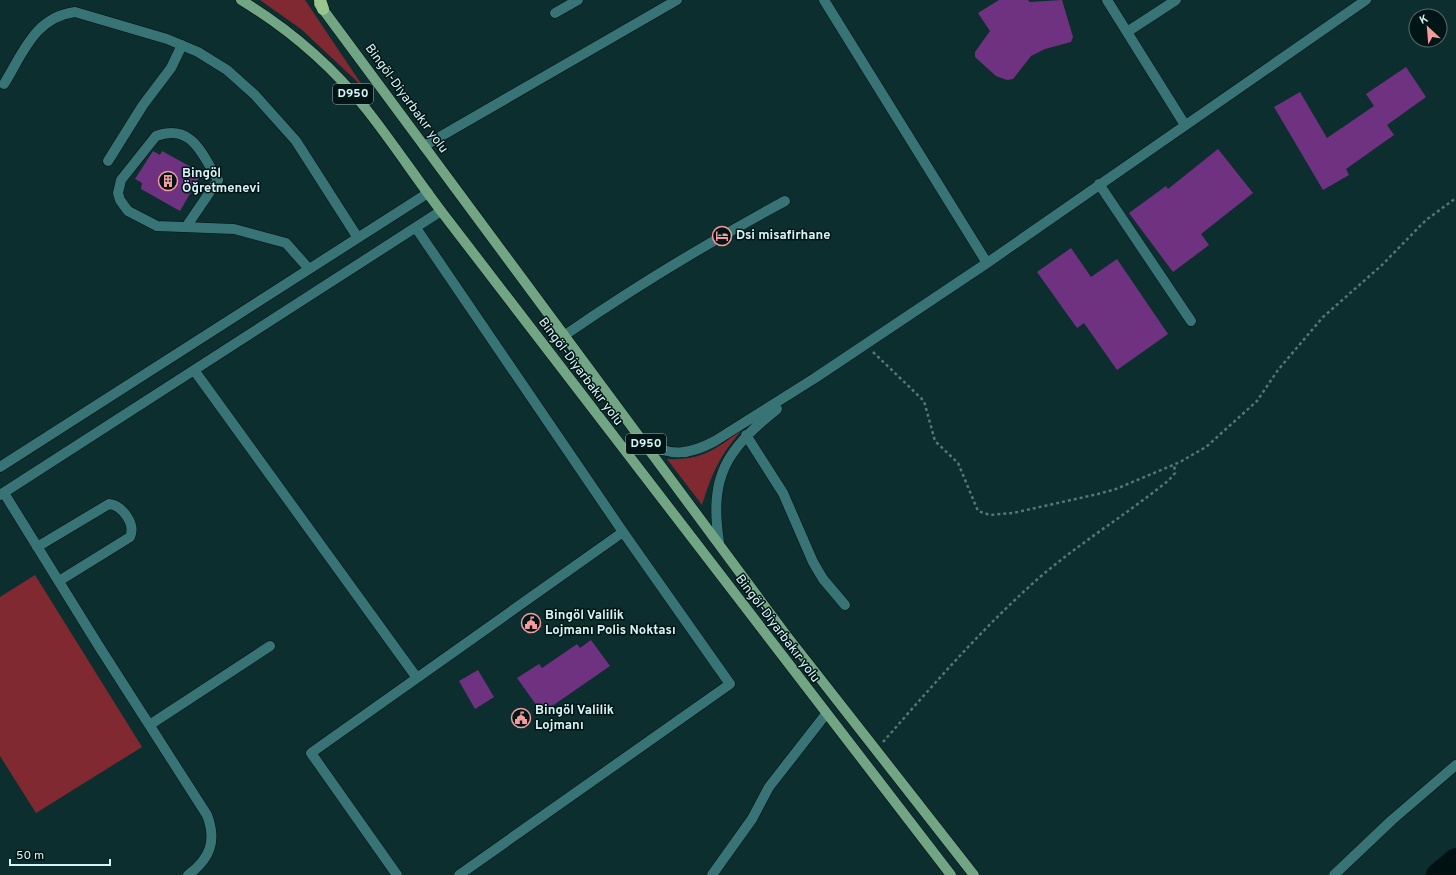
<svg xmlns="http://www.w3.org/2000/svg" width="1456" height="875" font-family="Overpass,sans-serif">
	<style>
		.green { fill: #802931 }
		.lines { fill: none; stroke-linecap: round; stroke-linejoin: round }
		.river { stroke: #011; stroke-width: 24 }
		.building { fill: #6f3280 }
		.minor-casing { stroke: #031415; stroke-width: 11 }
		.major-casing { stroke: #031415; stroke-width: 11 }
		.highway-casing { stroke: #031415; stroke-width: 13 }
		.path { stroke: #567677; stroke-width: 2.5; stroke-dasharray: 3 3; stroke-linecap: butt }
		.minor { stroke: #387476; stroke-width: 10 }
		.major { stroke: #72a583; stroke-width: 10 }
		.highway { stroke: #99c58c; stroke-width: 12 }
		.labels { text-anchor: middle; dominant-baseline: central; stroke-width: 3; stroke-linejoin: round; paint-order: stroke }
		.shield { fill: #001516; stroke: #96b1b2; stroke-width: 1 }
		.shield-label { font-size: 12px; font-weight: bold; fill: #d6f4f5 }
		.street-label { font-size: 13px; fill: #d6f4f5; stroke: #001516 }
		.poi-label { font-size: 13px; font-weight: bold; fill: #d6f4f5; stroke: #001516; text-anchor: start }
	</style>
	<rect width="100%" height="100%" fill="#0d2e2f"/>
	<path class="green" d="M260,0H305L364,88L301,29Z
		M745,427C721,452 712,473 702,505L667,459C702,461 718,448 745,427Z
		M35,575L142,747L36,813L0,756V597Z"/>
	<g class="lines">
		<path class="river" d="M1438,875L1456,860"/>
	</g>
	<path class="building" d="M999,0H1028L1030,2L1062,0L1073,37L1071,42L1045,49L1031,56L1013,79L1007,80L996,76L975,57V52L990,31L978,13Z
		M1406,67L1426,97L1387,125L1394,135L1346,169L1349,175L1323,190L1274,107L1300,92L1327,138L1374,106L1366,94Z
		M1218,149L1253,193L1201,234L1209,245L1173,272L1129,213L1166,186L1168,189Z
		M153,151L160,155L162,151L202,173L180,211L141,189L142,183L135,179Z
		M1071,248L1091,277L1117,259L1168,334L1117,370L1084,323L1077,328L1037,272Z
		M533,613L542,626L529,634L521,621Z
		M591,640L610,666L542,713L517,678L539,664L542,668L577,644L580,648Z
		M478,670L494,697L475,709L459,681Z"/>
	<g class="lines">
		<g class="minor-casing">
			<path id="minor" d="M824,0L987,263
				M1107,0L1185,125
				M555,13L578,0
				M1127,32L1176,0
				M4,84C23,53 35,17 75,12L167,39L198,52L227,70L255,95L296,141L358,238
				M424,146L677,0
				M108,161L143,105L171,68L182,45
				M1099,184L1191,321
				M186,227L218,180C202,155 193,123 156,136L121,180L118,193L120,200L128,211L157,226L234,229L286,243L309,269
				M416,228L623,532L730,684L459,875
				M565,335C636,286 709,242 785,201
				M194,370L417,678
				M746,435L783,493L813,562L823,579L845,605
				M644,442C671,457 689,455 715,441L815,378L987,263L1366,0
				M0,467L428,193
				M4,493L100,648L207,815C217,841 210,859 188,875
				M0,495L441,211
				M719,542C709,476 726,450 777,409
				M37,547L109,504C122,505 136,524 130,537L59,581
				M151,724L270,646
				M397,875L311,753L623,532
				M712,875L752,819L769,787L826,714
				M1334,875L1392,820L1456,765"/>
		</g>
		<g class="major-casing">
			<path id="major" d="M241,0C289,29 332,66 367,110C393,143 416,178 441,211L951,875
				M319,4L786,635L974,875"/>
		</g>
		<g class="highway-casing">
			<path id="highway" d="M320,0L323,9"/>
		</g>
		<path class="path" d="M873,352L924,401L935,441L958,463L978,511L990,515L1013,513L1098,494L1116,489L1180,462L1206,447L1257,401L1278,370L1323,317L1382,265L1426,220L1456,198
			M883,742C933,685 983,627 1040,577C1081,542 1127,514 1169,480L1175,473L1174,464"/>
		<use href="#minor" class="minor"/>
		<use href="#major" class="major"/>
		<use href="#highway" class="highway"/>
	</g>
	<defs>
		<g id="building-ring" transform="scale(1)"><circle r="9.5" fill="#001516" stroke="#f59b9d" stroke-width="1.5"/><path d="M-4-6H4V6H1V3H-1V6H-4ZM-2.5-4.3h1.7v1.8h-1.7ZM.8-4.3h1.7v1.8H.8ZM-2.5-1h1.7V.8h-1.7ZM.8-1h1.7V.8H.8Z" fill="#f59b9d"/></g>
		<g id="hotel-ring" transform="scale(1)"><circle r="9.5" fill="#001516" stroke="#f59b9d" stroke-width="1.5"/><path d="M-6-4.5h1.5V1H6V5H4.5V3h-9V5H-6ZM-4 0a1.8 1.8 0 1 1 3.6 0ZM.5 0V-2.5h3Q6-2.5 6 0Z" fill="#f59b9d"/></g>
		<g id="civic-ring" transform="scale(1)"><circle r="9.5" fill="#001516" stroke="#f59b9d" stroke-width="1.5"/><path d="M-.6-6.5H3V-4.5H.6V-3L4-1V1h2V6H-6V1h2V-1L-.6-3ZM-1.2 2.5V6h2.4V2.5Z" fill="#f59b9d"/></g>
	</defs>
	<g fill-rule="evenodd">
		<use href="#building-ring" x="168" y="181"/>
		<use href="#hotel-ring" x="722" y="236"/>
		<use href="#civic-ring" x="531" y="623"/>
		<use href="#civic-ring" x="521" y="718"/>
	</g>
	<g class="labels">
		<g class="shield">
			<rect x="333" y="84" width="40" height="20" rx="3"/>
			<rect x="626" y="434" width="40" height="20" rx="3"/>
		</g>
		<g class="shield-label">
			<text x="353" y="94">D950</text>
			<text x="646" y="444">D950</text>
		</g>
		<g class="street-label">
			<text transform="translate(406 99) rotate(54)">Bingöl-Diyarbakır yolu</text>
			<text transform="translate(580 372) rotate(53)">Bingöl-Diyarbakır yolu</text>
			<text transform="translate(777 629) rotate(53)">Bingöl-Diyarbakır yolu</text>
		</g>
		<g class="poi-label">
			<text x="182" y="174">Bingöl<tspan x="182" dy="15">Öğretmenevi</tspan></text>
			<text x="736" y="236">Dsi misafirhane</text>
			<text x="545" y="616">Bingöl Valilik<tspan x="545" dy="15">Lojmanı Polis Noktası</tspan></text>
			<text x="535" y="711">Bingöl Valilik<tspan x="535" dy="15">Lojmanı</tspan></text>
		</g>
	</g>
	<g transform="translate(1428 28) rotate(334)"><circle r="19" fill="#001516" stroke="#566e6f"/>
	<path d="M0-3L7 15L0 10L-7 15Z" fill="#f59b9d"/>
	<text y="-6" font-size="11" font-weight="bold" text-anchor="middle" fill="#d6f4f5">K</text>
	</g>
	<path d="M10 859v6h100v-6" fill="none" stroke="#d6f4f5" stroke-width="2"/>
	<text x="16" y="859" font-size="12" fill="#d6f4f5" stroke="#001516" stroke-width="3" paint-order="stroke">50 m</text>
</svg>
